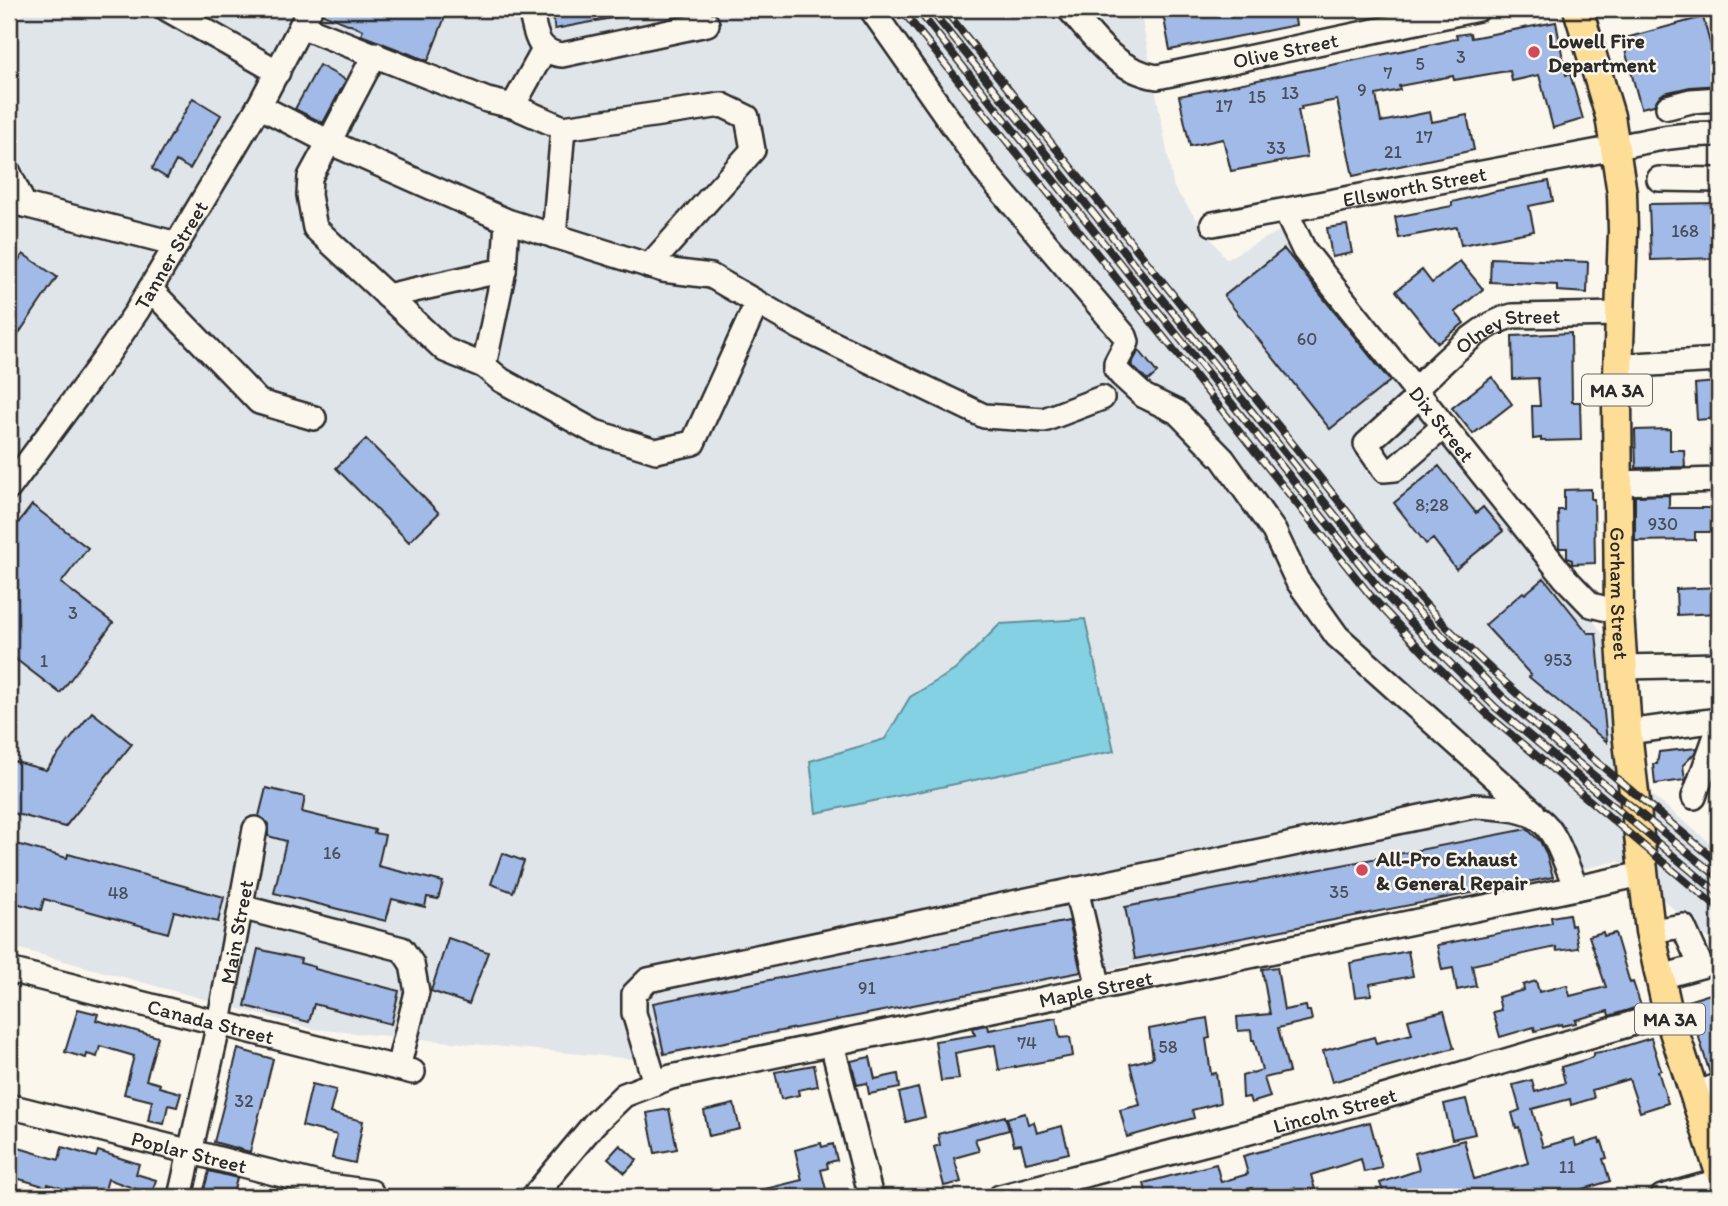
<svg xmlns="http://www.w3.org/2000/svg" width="1728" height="1206" font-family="Itim,sans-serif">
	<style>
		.built { fill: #e0e5ea }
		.water { fill: #84d1e3; stroke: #608f99; stroke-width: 2 }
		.building { fill: #a2bae7; stroke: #2b2b2b; stroke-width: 2 }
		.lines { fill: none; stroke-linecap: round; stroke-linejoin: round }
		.minor-casing { stroke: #2b2b2b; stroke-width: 28 }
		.major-casing { stroke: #2b2b2b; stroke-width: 33 }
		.minor { stroke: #fbf7ec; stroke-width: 23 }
		.major { stroke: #fedd96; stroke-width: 28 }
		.rail-casing { stroke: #2b2b2b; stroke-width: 8 }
		.rail { stroke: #fbf7ec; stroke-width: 5; stroke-dasharray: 16; stroke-linecap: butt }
		.poi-dot { fill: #d1495b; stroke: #fbf7ec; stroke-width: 2.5 }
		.labels { text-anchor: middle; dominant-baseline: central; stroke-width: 5; stroke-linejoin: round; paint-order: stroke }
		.number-label { font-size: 18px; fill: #494f5a }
		.shield { fill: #fbf7ec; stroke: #696865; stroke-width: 2 }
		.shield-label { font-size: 19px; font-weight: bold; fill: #2b2b2b }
		.poi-label { font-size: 21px; font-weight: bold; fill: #2b2b2b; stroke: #fbf7ec; text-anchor: start }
		.street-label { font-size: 21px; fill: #2b2b2b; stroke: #fbf7ec }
	</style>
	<rect width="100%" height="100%" fill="#fbf7ec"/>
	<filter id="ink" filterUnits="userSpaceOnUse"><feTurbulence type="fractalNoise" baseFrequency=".0143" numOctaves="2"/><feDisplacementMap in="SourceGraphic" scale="14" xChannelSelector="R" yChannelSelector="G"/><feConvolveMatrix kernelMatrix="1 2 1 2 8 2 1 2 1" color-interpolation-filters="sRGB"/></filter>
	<g filter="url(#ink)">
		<path class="built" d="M27,9H1140L1174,188L1226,259L1279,231L1566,582L1609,643L1615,765L1719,850V949L1619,861L1115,968L644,1060L313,1029L9,946V36Z"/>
		<path class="water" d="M1085,619L1114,751L816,813L810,761L885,739L910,697L955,670L1000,624Z"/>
		<path class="building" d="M324,9H448L428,61L361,35L363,30L323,14Z
			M551,9H622V16L555,29Z
			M1192,9H1293L1296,25L1170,50L1163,14Z
			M1703,17L1719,77V85L1690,87L1664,93L1658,98L1654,105L1641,108L1622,39Z
			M1556,22L1566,75L1570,74L1583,119L1553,128L1539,75L1512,81L1510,71L1501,72L1454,80L1453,76L1399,86L1400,90L1376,95L1381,122L1430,112L1432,122L1467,115L1474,150L1353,176L1337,100L1301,107L1302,110H1298L1307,157L1231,171L1223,139L1190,146L1179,96L1410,49L1447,41L1457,38L1456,35L1470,33L1471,38Z
			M319,65L346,80L323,123L295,109Z
			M193,98L221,115L190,169L176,161L167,178L152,169Z
			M1549,181L1553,201L1529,206L1534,231L1461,245L1457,227L1399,238L1395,217L1452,206V202L1496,191Z
			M1719,203V258L1651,260L1649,204Z
			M1347,225L1352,253L1332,257L1327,228Z
			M1284,249L1390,381L1330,429L1224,296Z
			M23,254L57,277L9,348V291L16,281L9,275Z
			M1491,258L1588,262L1587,293L1557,291V285L1490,282Z
			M1460,261L1483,289L1455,312L1464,323L1438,343L1396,291L1422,270L1432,283Z
			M1571,333L1572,402H1580L1581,440L1541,441V438L1533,439L1532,406H1540L1538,378L1513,379L1512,336Z
			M1139,350L1157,373L1148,381L1131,365Z
			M1492,377L1512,404L1473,434L1452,408Z
			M1715,382V384H1719V418L1697,420L1695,384Z
			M1670,429V450H1684L1685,467L1636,468L1635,430Z
			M366,439L439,513L409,542L336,468Z
			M1439,466L1476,513L1483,507L1503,531L1456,569L1433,539L1426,544L1394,503Z
			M1591,489V499H1594L1595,563L1572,564V560L1567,558V548H1559L1558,510H1564V490Z
			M1669,495V508H1719V532H1695V540L1635,541V496Z
			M32,505L88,548L61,583L113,623L60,693L9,654V535Z
			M1544,578L1588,633H1596L1607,742L1529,677L1531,675L1485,625L1523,592L1525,594Z
			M1719,587V613L1677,615L1676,589Z
			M92,712L132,744L65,827L9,812V760L46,770Z
			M1697,748L1694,754L1683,765L1685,780L1655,784L1653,764H1657L1659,752Z
			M266,788L305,797L302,812L375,830L374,833L385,835L378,866L443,882L438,899L427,897L425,907L392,899L386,921L274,893L286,841L268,836V824L259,816Z
			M1527,829L1540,841L1546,853L1553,877L1135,959L1125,907Z
			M9,842L67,858L68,854L224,897L218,922L174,911L168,933L44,899L41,910L9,901Z
			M502,853L524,861L513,892L491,884Z
			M1569,914L1571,926L1574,925L1578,948L1557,951L1556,947L1472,965L1476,986L1457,990L1453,968L1442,970L1437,945L1552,923L1551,917Z
			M1069,921L1081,972L664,1054L653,1003Z
			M1603,932L1604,936L1615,933L1630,983L1633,982L1641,1006L1609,1016L1608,1011L1575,1020L1576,1023L1562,1026V1024L1535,1031L1534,1027L1500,1037L1493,1012L1501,1010L1498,997L1524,990L1523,985L1536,981L1539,992L1567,985L1570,996L1606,987L1589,936Z
			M448,938L488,952L469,1004L431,991Z
			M258,949L301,959L300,963L315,967V969L399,991L391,1024L314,1004L309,1022L245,1006Z
			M1408,951L1413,976L1370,984L1371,995L1355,997L1350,963Z
			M1277,967L1284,1010L1306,1006L1307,1011H1310L1312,1020L1278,1028L1289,1072L1264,1078L1270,1097L1251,1103L1249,1097L1243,1098L1242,1076L1262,1070L1254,1040H1252L1251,1030L1238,1031L1237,1017L1270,1014L1262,969Z
			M1710,994L1711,997L1719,994V1071L1710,1074L1688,1001Z
			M78,1009L98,1014L96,1020L158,1037L146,1080L160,1084L159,1087L181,1093L177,1107L168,1105L164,1124L148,1121L152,1101L124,1094L134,1056L100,1046L97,1057L87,1054L86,1058L65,1052Z
			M1444,1011L1454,1048L1332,1082L1323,1051L1374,1037L1376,1043L1412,1034L1408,1020Z
			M1056,1018L1060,1038L1070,1037L1073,1056L999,1070L995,1045L955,1053L959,1079L941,1081L935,1041L975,1035L973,1028L981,1026L988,1025L989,1030Z
			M1207,1018L1210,1038L1206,1039L1211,1074L1216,1073L1220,1103L1192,1110L1194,1118L1127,1137L1120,1110L1140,1105L1130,1064L1153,1058L1149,1029Z
			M1651,1038L1661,1070L1658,1071L1668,1103L1640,1112L1629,1079L1592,1090L1594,1098L1571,1105L1570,1099L1532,1109L1543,1147L1574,1138L1576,1146L1599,1139L1600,1143L1602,1142L1607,1158L1603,1159L1610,1181L1557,1197H1385L1380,1183L1419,1170L1415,1153L1464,1140L1474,1179L1528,1163L1519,1127L1516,1128L1512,1113L1520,1110L1513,1085L1532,1080L1535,1092L1565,1083L1561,1067L1588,1059L1594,1056V1053L1612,1050Z
			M238,1049L273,1059L250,1152L214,1142Z
			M870,1057L875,1079L898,1074L900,1088L869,1094L867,1083L857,1085L851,1061Z
			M814,1065L818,1086L798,1090L799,1095L781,1099L775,1072Z
			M312,1084L336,1090L330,1113L363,1121L355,1163L332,1158L337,1135L302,1126Z
			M918,1088L925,1117L906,1122L899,1093Z
			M1466,1099L1475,1134L1452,1139L1444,1104Z
			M734,1104L740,1129L709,1136L704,1111Z
			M669,1109L677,1149L655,1153L647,1113Z
			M1025,1113L1028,1124L1034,1122L1037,1133L1062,1126L1069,1153L1026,1163L1021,1144L1014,1145L1007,1118Z
			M1005,1116L1009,1130L975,1139L979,1151L954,1158L961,1182L944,1186L934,1147L940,1145L938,1134Z
			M1370,1122L1382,1168L1364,1172L1361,1159L1311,1175L1317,1197H1297L1294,1188L1264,1195L1263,1191L1253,1194L1252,1188L1215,1197H1201L1199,1191L1174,1197H1147L1144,1183L1216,1164L1221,1182L1248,1174L1243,1156Z
			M821,1143L822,1147L833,1144L837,1160L827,1163L828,1168L821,1170L828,1197H754L753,1192L802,1180L795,1150Z
			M9,1145L59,1160L62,1147L96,1157L98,1151L139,1164L136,1174L156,1180L151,1197H133L136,1189L108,1179L103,1197H91L48,1184L47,1187L9,1176Z
			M620,1145L637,1160L625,1173L608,1158Z
			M209,1171L237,1178L232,1197H202Z"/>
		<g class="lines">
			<g class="minor-casing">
				<g id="minor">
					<path d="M167,9L278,72"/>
					<path d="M530,9C536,32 535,52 562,55L707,24"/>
					<path d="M871,9L987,174L1125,336L1127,342L1116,363V369L1121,375L1144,396L1177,412L1223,459L1274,531L1297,580L1337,636L1533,812"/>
					<path id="s1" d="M1069,9C1095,39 1115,70 1157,77L1478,9"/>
					<path d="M301,26L487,100L513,106L544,50"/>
					<path d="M259,106L329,142L375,54"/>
					<path d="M513,106L563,128L722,105L747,117L753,150L649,266"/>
					<path d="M1668,107L1691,101L1719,99"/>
					<path d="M9,173L24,205"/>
					<path d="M1659,179L1719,180"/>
					<path d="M9,201L177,244"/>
					<path id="s2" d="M1286,212L1304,250L1565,578L1591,605L1619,612"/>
					<path d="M507,221L504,270L484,366L445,350L315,228L309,195L310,177L329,142L507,221L663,270L711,276L801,328L984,416L1044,420L1102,398"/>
					<path id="s3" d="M1213,224L1599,151C1642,142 1674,133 1719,134"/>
					<path d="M554,236L563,128"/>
					<path d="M150,289L259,402L314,418"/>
					<path d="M387,296L504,270"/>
					<path d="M484,366L501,380L595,432L656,451L693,443L757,303"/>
					<path d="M1617,366L1719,360"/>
					<path id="s4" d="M1414,390C1442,365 1476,325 1512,316L1620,314"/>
					<path d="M1419,396L1366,444L1384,470L1395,469L1444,426"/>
					<path d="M1617,483L1719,480"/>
					<path id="s5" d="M9,488L103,361L137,311L259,106L310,9"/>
					<path d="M1624,667L1719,665"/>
					<path d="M1627,732L1719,720"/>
					<path d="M1694,797L1719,727"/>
					<path d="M1076,889L1099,988"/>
					<path d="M241,907L402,949L412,964L417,992L398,1068"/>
					<path d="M1650,931L1683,926L1701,966L1661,977"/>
					<path id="s6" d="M9,970L413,1072"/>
					<path d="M832,1044L871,1197"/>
					<path d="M655,1083L634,1013V994L648,980L1473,806C1551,809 1548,820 1576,888"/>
					<path d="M1695,1094L1719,1085"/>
					<path id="s7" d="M9,1106L322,1185L371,1192"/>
					<path id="s8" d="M180,1197L219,1023L255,829"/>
					<path id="s9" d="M533,1197L594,1124L624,1095L671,1077L1643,874"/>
					<path id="s10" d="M1000,1197L1380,1098L1668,1013"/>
					<path d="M1662,1197L1719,1181"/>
				</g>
			</g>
			<g class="major-casing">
				<g id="major">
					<path id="s11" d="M1578,9L1610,116L1622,193L1623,231L1617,402L1619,612L1627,732L1650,931L1668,1013L1719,1170"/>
				</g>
			</g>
			<use href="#minor" class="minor"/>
			<use href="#major" class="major"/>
			<g class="rail-casing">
				<path id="rail" d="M901,9L1370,595L1426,655L1488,715L1719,909
					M917,9L1379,588L1434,647L1495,707L1719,894
					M930,9L1387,580L1504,698L1564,751L1719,878
					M944,9L1357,524C1388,560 1418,599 1452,632C1536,715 1629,788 1719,863"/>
			</g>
			<use href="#rail" class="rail"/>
		</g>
	</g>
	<g class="poi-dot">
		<circle cx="1534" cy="52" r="7"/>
		<circle cx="1362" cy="870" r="7"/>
	</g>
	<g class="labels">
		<g class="number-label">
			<text x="1461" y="57">3</text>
			<text x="1420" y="64">5</text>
			<text x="1388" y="73">7</text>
			<text x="1362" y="90">9</text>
			<text x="1290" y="93">13</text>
			<text x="1257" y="97">15</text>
			<text x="1224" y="106">17</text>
			<text x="1424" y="137">17</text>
			<text x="1276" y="148">33</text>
			<text x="1393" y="152">21</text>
			<text x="1685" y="231">168</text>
			<text x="1307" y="339">60</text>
			<text x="1432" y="505">8;28</text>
			<text x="1663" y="524">930</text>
			<text x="73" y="613">3</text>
			<text x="1558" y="660">953</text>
			<text x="44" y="661">1</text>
			<text x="332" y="853">16</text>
			<text x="1339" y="892">35</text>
			<text x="118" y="893">48</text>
			<text x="867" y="988">91</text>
			<text x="1027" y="1043">74</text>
			<text x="1168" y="1047">58</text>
			<text x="244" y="1101">32</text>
			<text x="1567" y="1167">11</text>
		</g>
		<g class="shield">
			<rect x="1582" y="374.5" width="70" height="31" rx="5"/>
			<rect x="1635" y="1003.5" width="70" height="31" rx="5"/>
		</g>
		<g class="shield-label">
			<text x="1617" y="390">MA 3A</text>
			<text x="1670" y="1019">MA 3A</text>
		</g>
		<g class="poi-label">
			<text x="1548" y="40">Lowell Fire<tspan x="1548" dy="24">Department</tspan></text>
			<text x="1376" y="858">All-Pro Exhaust<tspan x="1376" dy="24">&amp; General Repair</tspan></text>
		</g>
		<g class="street-label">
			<text stroke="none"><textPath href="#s1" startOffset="245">Olive Street</textPath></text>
			<text stroke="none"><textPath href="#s3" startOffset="205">Ellsworth Street</textPath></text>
			<text stroke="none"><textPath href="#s5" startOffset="284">Tanner Street</textPath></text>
			<text stroke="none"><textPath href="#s4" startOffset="116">Olney Street</textPath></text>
			<text stroke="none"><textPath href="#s2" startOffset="264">Dix Street</textPath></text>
			<text stroke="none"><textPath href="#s11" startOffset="590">Gorham Street</textPath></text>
			<text stroke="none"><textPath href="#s8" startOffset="271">Main Street</textPath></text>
			<text stroke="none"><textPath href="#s9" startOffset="621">Maple Street</textPath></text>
			<text stroke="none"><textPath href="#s6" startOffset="208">Canada Street</textPath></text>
			<text stroke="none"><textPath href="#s10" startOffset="346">Lincoln Street</textPath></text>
			<text stroke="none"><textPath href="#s7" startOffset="186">Poplar Street</textPath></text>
		</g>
	</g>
	<rect width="1728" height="1206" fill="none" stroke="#fbf7ec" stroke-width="35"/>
	<rect x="18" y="18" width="1693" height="1171" fill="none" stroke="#2b2b2b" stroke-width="2.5" filter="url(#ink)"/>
</svg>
